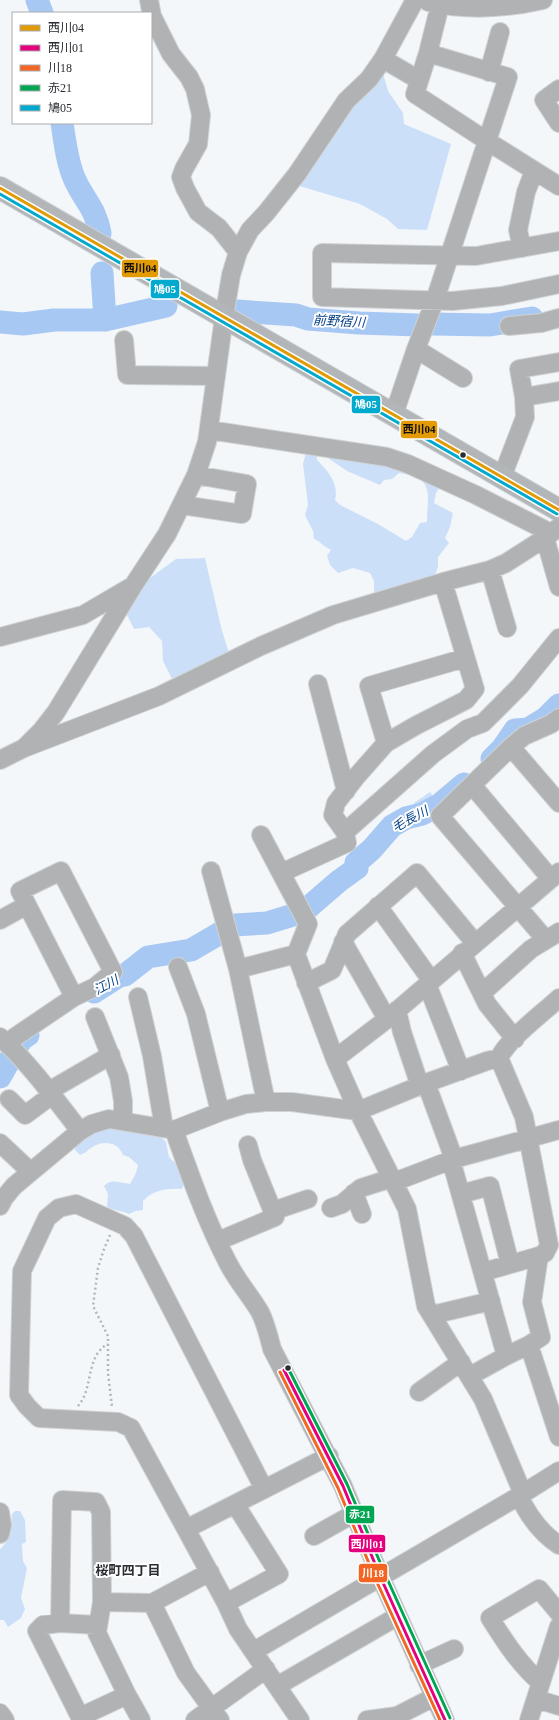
<svg xmlns="http://www.w3.org/2000/svg" width="559" height="1720" font-family="'Times New Roman','Noto Sans JP',serif">
	<style>
		.green { fill: #ccdff9 }
		.lines { fill: none; stroke-linecap: round; stroke-linejoin: round }
		.river { stroke: #a8c8f4; stroke-width: 23 }
		.minor-casing { stroke: #d0d3d5; stroke-width: 20 }
		.major-casing { stroke: #d0d3d5; stroke-width: 24 }
		.path { stroke: #b3b6b8; stroke-width: 2.5; stroke-dasharray: 2 3; stroke-linecap: butt }
		.minor { stroke: #b0b2b4; stroke-width: 18 }
		.major { stroke: #b3b6b8; stroke-width: 22 }
		.bus-1-casing { stroke: #fff; stroke-width: 6 }
		.bus-2-casing { stroke: #fff; stroke-width: 6 }
		.bus-3-casing { stroke: #fff; stroke-width: 6 }
		.bus-4-casing { stroke: #fff; stroke-width: 6 }
		.bus-5-casing { stroke: #fff; stroke-width: 6 }
		.bus-1 { stroke: #e29a05; stroke-width: 3 }
		.bus-2 { stroke: #e5007d; stroke-width: 3 }
		.bus-3 { stroke: #f26522; stroke-width: 3 }
		.bus-4 { stroke: #00a651; stroke-width: 3 }
		.bus-5 { stroke: #00a9ce; stroke-width: 3 }
		.bus-dot { fill: #2a2d33; stroke: #fff; stroke-width: 1.5 }
		.labels { text-anchor: middle; dominant-baseline: central; stroke-width: 4; stroke-linejoin: round; paint-order: stroke }
		.water-label { font-size: 13px; font-style: italic; fill: #043f86; stroke: #fff }
		.neighbourhood-label { font-size: 13px; font-weight: bold; fill: #2a2d33; stroke: #fff }
		.line-badge { stroke: #fff; stroke-width: 1.5 }
		.badge-label { font-size: 11px; text-anchor: middle; font-weight: bold; fill: #fff }
		.pale-badge-label { font-size: 11px; text-anchor: middle; font-weight: bold; fill: #111 }
	</style>
	<rect width="100%" height="100%" fill="#f4f7fa"/>
	<path class="green" d="M383,73L388,91L403,113L404,124L451,144L427,230L398,229L387,219L360,204L296,185L351,105Z
		M307,448L316,449L317,460C328,471 339,483 335,500L340,505L378,524L406,541L412,537L420,523L427,522C427,494 436,478 399,473L392,479L384,480L380,485L347,471L322,454L349,453L441,485L436,493L434,503L453,513L450,527L445,538L449,543L438,557V567L435,575L379,596L374,591V581L370,573L353,568L338,573L330,565L327,556L331,550C324,547 321,542 314,539L313,531L305,515L308,505L303,464Z
		M205,558L222,631L229,653L172,679L163,661L162,641L149,627L134,629L125,611L150,578L176,559Z
		M430,792L437,801L419,810L414,803Z
		M106,1125L159,1135L166,1142L169,1157L179,1167L184,1184L182,1189C167,1188 153,1190 143,1201V1210L136,1211L129,1214C123,1211 112,1210 107,1207L108,1194L104,1186C111,1178 120,1183 130,1184L136,1173L138,1165L129,1157L123,1155C118,1141 102,1140 91,1148C87,1151 85,1153 80,1155L75,1150L76,1144Z
		M15,1511H20L25,1520L26,1542L22,1544L23,1561L27,1568L21,1598L25,1609L21,1618L8,1627L4,1620H0V1549C11,1540 11,1527 12,1514Z"/>
	<g class="lines">
		<path class="river" d="M37,0L42,13
			M62,123C65,142 67,163 75,180C84,200 96,209 100,233
			M102,273L105,320L166,306
			M237,311L296,315L308,319L359,323L418,325
			M0,322L23,324L54,320H105
			M432,324L490,325L532,318
			M492,759L502,749L515,730L528,729L546,718L559,705
			M94,992L119,976L125,975L148,957L191,950L234,925L267,923L303,912L339,881L357,868L356,863L372,849L392,826L406,818L422,814L439,805L464,784
			M0,1077L21,1040L28,1035"/>
		<g class="minor-casing">
			<path id="minor" d="M149,0L152,16L171,54L189,77L195,89L201,115L198,144L184,169L181,177L185,188L198,212L219,228L238,252
				M428,2C467,11 504,9 543,0
				M440,5L428,53L415,94L487,141L559,186
				M383,59L419,80
				M489,72L500,32
				M559,89L544,100L559,123
				M559,241L476,256L322,253V297L452,301L502,296L559,284
				M522,248L518,230L526,192L534,171
				M509,326L541,323L559,318
				M124,340L127,375L216,376
				M416,349L463,378
				M524,397L559,391
				M394,414L416,349L435,300L508,77L428,53
				M209,430L387,457L408,464L476,495L551,533
				M502,477L525,417L524,397L519,369L559,362
				M182,505L242,514L247,484L196,475
				M545,538L559,587
				M490,570L507,628
				M0,637L83,615L129,588
				M318,684L346,791
				M386,743L369,686L465,658
				M511,747L524,736L551,724L559,718
				M24,748L42,730L56,712L133,586L167,534L196,475L207,442L224,317L231,275L238,252L250,230L266,213L297,174L346,101L369,79L383,59L415,0
				M0,760L24,748L159,696L261,646L333,615L443,582L490,570L506,563L545,538L559,527
				M472,785L551,879
				M345,832L433,754L467,729L483,723L520,686L559,638
				M261,835L281,873
				M211,871L238,969L266,1102
				M378,906L431,980
				M0,920L27,905
				M546,940L440,816L511,747L559,803
				M343,942L387,1019
				M462,953L487,1004L515,1039
				M296,954L335,1059L358,1111L407,1209L426,1306L483,1399L523,1494
				M178,967L196,1014L220,1112
				M238,969L296,954L308,924L281,873L347,843L345,832L333,815L336,803L356,777L386,743L415,726L466,700L475,689L443,582
				M306,983L332,970L347,934L417,873L475,943
				M427,984L461,1071
				M482,993L531,949L559,932
				M138,997L152,1056L164,1128
				M397,1010L402,1032L420,1086
				M95,1017L119,1077L123,1101V1120
				M0,1037C31,1065 55,1099 80,1131
				M8,1045L15,1037L74,997L95,987L113,972L61,871L20,891L74,997
				M335,1059L387,1019L559,872
				M426,1083L454,1159
				M49,1091L111,1055
				M9,1099L25,1115L52,1095
				M174,1130C190,1175 206,1221 228,1263C237,1281 250,1295 260,1312C266,1324 269,1337 272,1349L343,1486L380,1576L445,1720
				M0,1143L31,1172
				M451,1160L506,1356
				M394,1182L454,1159L559,1130
				M354,1193L362,1214
				M461,1194L490,1186L510,1264
				M0,1206L4,1198L14,1186L80,1131L92,1124L109,1119L174,1130L220,1112L246,1104L266,1102H292L358,1111L426,1083L487,1061L499,1058C509,1038 542,1014 559,998
				M331,1208L342,1204L361,1188L392,1178
				M273,1211L308,1199
				M218,1241L275,1217L252,1160L248,1145
				M483,1272L539,1256L545,1253L549,1245L524,1117L499,1058
				M432,1315L491,1301
				M529,1345L541,1337L532,1302L539,1256
				M470,1376L506,1356L529,1345L559,1437
				M419,1392L461,1362
				M519,1496C528,1515 542,1534 559,1545
				M0,1512L2,1525L0,1534
				M186,1529L131,1428L118,1422L39,1418L27,1406L19,1395L22,1271L47,1218L59,1208L76,1204L125,1226L134,1236L264,1489
				M314,1536L355,1513
				M102,1602L97,1633L127,1695
				M152,1603L186,1673L220,1720
				M226,1603L279,1574L235,1504
				M60,1623L98,1625
				M254,1651L519,1496L559,1471
				M419,1665L454,1649
				M541,1683C520,1665 505,1642 490,1618L539,1589L559,1613
				M277,1686L398,1616
				M536,1699L559,1706
				M0,1713L5,1720
				M141,1720L127,1695L80,1717L37,1631L43,1625L60,1623L62,1500L96,1502L101,1512L102,1602L152,1603L210,1572
				M195,1720L266,1669
				M300,1720L238,1629L226,1603L186,1529L329,1456
				M367,1720L397,1716L434,1697
				M529,1720L559,1626"/>
		</g>
		<g class="major-casing">
			<path id="major" d="M0,188L559,510"/>
		</g>
		<path class="path" d="M110,1235L104,1249L98,1268L93,1306L108,1336V1373L112,1407
			M78,1406C94,1388 85,1356 108,1344"/>
		<use href="#minor" class="minor"/>
		<use href="#major" class="major"/>
		<g class="bus-1-casing">
			<path id="bus-1" d="M0,188L559,510"/>
		</g>
		<g class="bus-2-casing">
			<path id="bus-2" d="M284,1370L343,1486L380,1576L445,1720"/>
		</g>
		<g class="bus-3-casing">
			<path id="bus-3" d="M280,1372L338,1488L375,1578L440,1720"/>
		</g>
		<g class="bus-4-casing">
			<path id="bus-4" d="M288,1368L347,1484L385,1574L450,1718"/>
		</g>
		<g class="bus-5-casing">
			<path id="bus-5" d="M0,194L557,514"/>
		</g>
		<use href="#bus-1" class="bus-1"/>
		<use href="#bus-2" class="bus-2"/>
		<use href="#bus-3" class="bus-3"/>
		<use href="#bus-4" class="bus-4"/>
		<use href="#bus-5" class="bus-5"/>
	</g>
	<g class="bus-dot">
		<circle cx="463" cy="455" r="3.5"/>
		<circle cx="288" cy="1368" r="3.5"/>
	</g>
	<g class="labels">
		<g class="water-label">
			<text transform="translate(339 321) rotate(3)">前野宿川</text>
			<text transform="translate(410 819) rotate(-28)">毛長川</text>
			<text transform="translate(106 985) rotate(-28)">江川</text>
		</g>
		<g class="neighbourhood-label">
			<text x="128" y="1570">桜町四丁目</text>
		</g>
	</g>
	<g class="line-badge">
		<rect x="121" y="259" width="38" height="19" rx="4" fill="#e29a05"/>
		<rect x="150" y="279" width="30" height="20" rx="4" fill="#00a9ce"/>
		<rect x="351" y="395" width="30" height="19" rx="4" fill="#00a9ce"/>
		<rect x="400" y="420" width="38" height="19" rx="4" fill="#e29a05"/>
		<rect x="345" y="1505" width="30" height="19" rx="4" fill="#00a651"/>
		<rect x="348" y="1534" width="38" height="19" rx="4" fill="#e5007d"/>
		<rect x="358" y="1563" width="30" height="20" rx="4" fill="#f26522"/>
	</g>
	<g class="badge-label">
		<text x="165" y="293">鳩05</text>
		<text x="366" y="408">鳩05</text>
		<text x="360" y="1518">赤21</text>
		<text x="367" y="1548">西川01</text>
		<text x="373" y="1577">川18</text>
	</g>
	<g class="pale-badge-label">
		<text x="140" y="272">西川04</text>
		<text x="419" y="433">西川04</text>
	</g>
	<rect x="12" y="12" width="140" height="112" fill="#ffffff" stroke="#aaabad"/>
	<rect x="20" y="25" width="20" height="6" fill="#e29a05" stroke="#aaabad"/>
	<text x="48" y="32" font-size="12" fill="#2a2d33">西川04</text>
	<rect x="20" y="45" width="20" height="6" fill="#e5007d" stroke="#aaabad"/>
	<text x="48" y="52" font-size="12" fill="#2a2d33">西川01</text>
	<rect x="20" y="65" width="20" height="6" fill="#f26522" stroke="#aaabad"/>
	<text x="48" y="72" font-size="12" fill="#2a2d33">川18</text>
	<rect x="20" y="85" width="20" height="6" fill="#00a651" stroke="#aaabad"/>
	<text x="48" y="92" font-size="12" fill="#2a2d33">赤21</text>
	<rect x="20" y="105" width="20" height="6" fill="#00a9ce" stroke="#aaabad"/>
	<text x="48" y="112" font-size="12" fill="#2a2d33">鳩05</text>
</svg>
